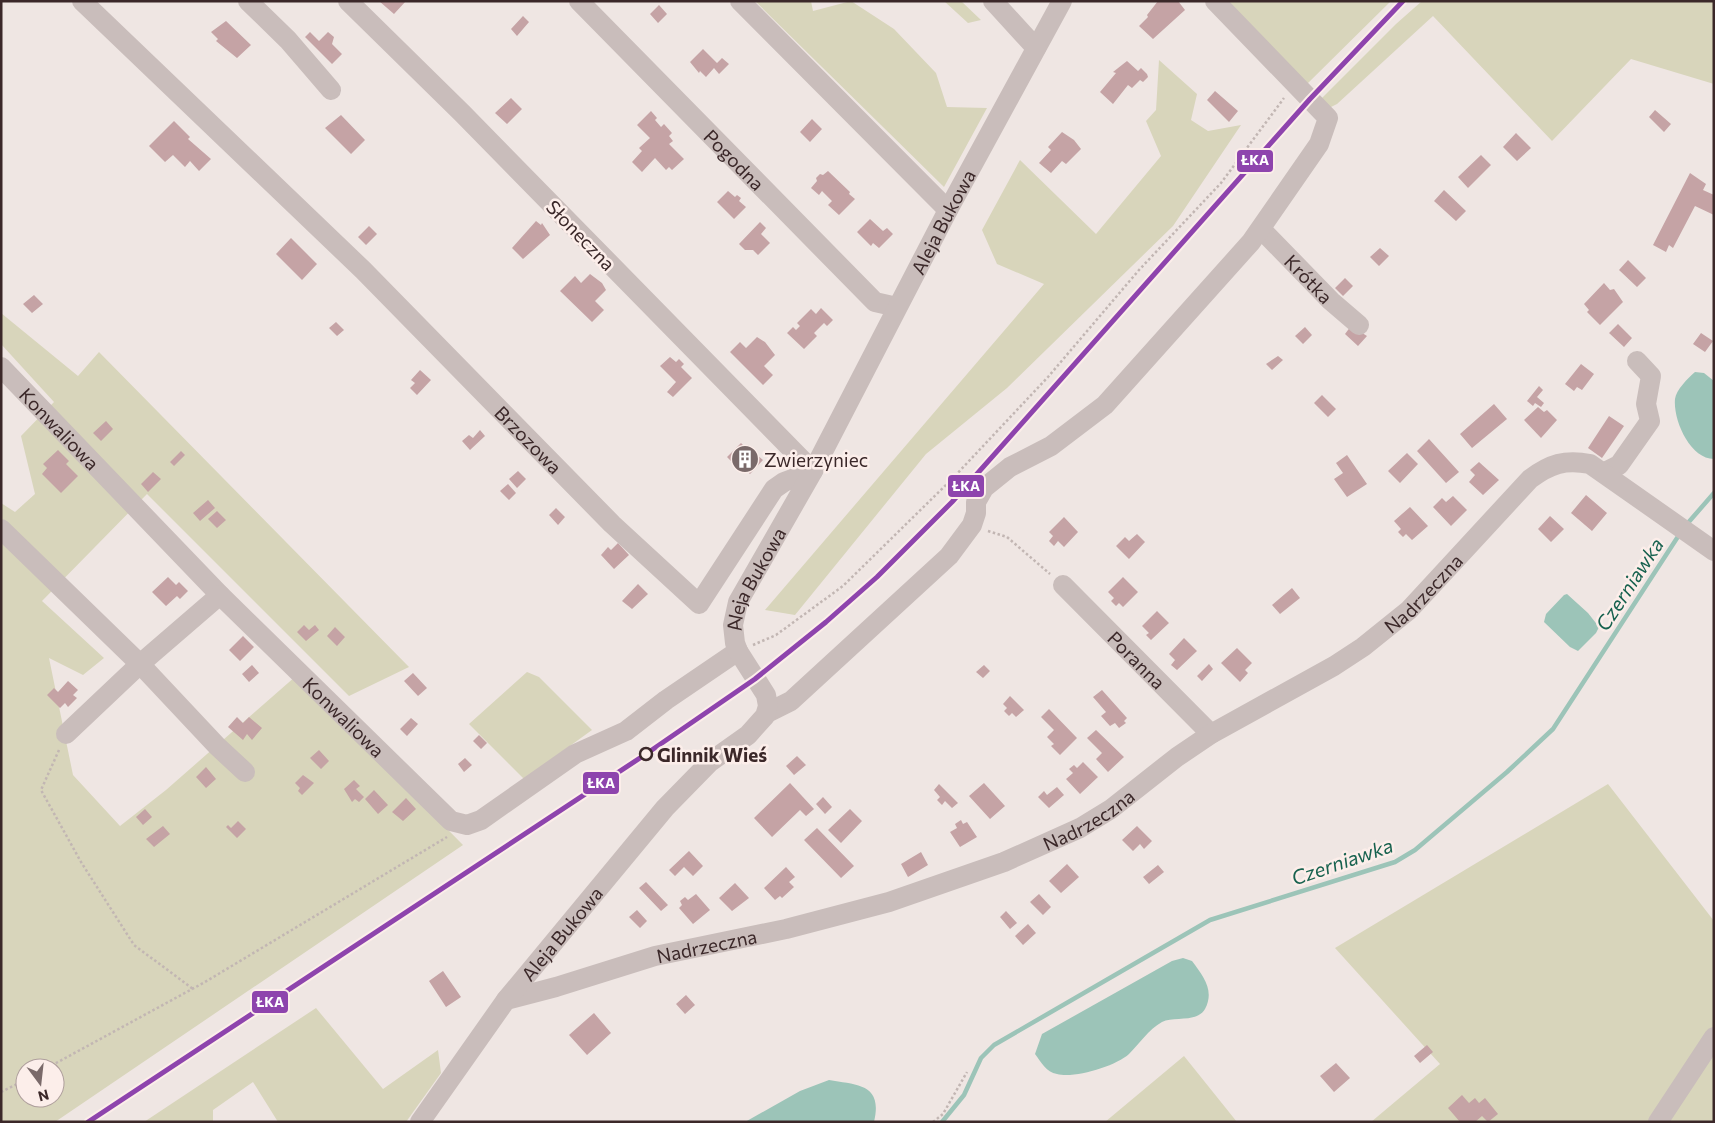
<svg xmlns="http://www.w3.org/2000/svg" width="1715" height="1123" font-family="Commissioner,sans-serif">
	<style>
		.green { fill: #d8d5bb; fill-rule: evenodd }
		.water { fill: #9cc4b8 }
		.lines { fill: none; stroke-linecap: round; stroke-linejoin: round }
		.stream { stroke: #9cc4b8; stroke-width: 4.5 }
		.building { fill: #c5a3a5 }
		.path { stroke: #c2b6b3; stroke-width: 2.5; stroke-dasharray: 2.5 2.5; stroke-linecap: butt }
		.minor { stroke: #c9bdbb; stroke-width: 20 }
		.rail-1-casing { stroke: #fceeea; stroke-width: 9 }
		.rail-1 { stroke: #8e44ad; stroke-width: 5 }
		.stop-dot { fill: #fceeea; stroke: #3b2829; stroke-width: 2.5 }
		.labels { text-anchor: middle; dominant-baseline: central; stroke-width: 5; stroke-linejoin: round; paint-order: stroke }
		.street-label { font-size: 19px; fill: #3b2829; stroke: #fceeea }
		.poi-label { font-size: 19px; fill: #3b2829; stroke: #fceeea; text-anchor: start }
		.stop-label { font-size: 19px; font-weight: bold; fill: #3b2829; stroke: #fceeea; text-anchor: start }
		.water-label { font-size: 20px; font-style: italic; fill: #18624f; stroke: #fceeea }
		.line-badge { stroke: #fceeea; stroke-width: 2 }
		.badge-label { font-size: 14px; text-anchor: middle; font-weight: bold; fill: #fff }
	</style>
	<rect width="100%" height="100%" fill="#efe6e3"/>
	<path class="green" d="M755,1H811L813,11L851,1L894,29L936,73L947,107L987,108L944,187Z
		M944,1H961L981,20L968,23Z
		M1225,1H1391L1306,85Z
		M1422,1H1714V84L1631,59L1552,141L1433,16L1337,104L1329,108L1321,99L1396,24Z
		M1159,60L1197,94L1191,120L1208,131L1241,125L1173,226L1007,388L926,454L795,615L765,610L1044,284L997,264L982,230L1020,160L1096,234L1161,156L1146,121L1156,110Z
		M1,313L78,376L99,352L409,667L349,696L147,494L42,601L104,658L83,675L49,658L73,775L120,826L166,790L296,676L463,845L55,1122H1V503L15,512L35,494L21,436L54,402L1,344ZM25,1068H55V1098H25Z
		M527,672L539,677L592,730L524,779L469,724Z
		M1608,784L1714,921V1122H1371L1440,1064L1335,948Z
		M316,1008L383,1089L438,1050L441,1073L406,1122H278L253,1082L213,1110V1122H144Z
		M1184,1056L1237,1122H1105Z"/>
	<path class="water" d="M1695,372L1704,373L1714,381V459C1690,459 1673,420 1675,399C1676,390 1688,378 1695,372Z
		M1567,594L1588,613L1599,627L1596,633L1578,651L1570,647L1544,622L1546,614L1564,595Z
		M1183,958L1192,961C1203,976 1215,990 1205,1009C1197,1023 1174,1016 1162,1022C1148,1030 1140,1043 1129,1054C1116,1066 1074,1079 1057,1074C1046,1072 1041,1062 1035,1054L1042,1034L1172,961Z
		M829,1080C858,1085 883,1084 874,1122H745L800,1091Z"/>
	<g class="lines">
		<path class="stream" d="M1687,524L1714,493
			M942,1122L964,1095L981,1058L994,1045L1210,920L1395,862L1415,850L1507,772L1553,729L1679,535"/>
	</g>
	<path class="building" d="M379,1H406L394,14Z
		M1158,1H1178L1185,10L1153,39L1139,26L1148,17L1147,15Z
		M659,5L667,14L658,23L650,14Z
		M523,16L529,22L517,36L511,29Z
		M226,21L251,45L237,58L216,41L218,39L211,32Z
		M310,32L319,41L328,32L334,37L332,44L342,54L332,64L305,37Z
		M703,49L717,63L722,58L729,64L719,74L714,68L706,77L700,71L699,73L690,62Z
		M1127,61L1138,71L1141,68L1147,74L1148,77L1143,82L1140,80L1132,88L1128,85L1113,104L1100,92L1116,73L1113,72Z
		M1215,91L1238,111L1229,122L1207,100Z
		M511,98L522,109L507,124L495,113Z
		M1655,110L1671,124L1664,132L1649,117Z
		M651,111L657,118L655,120L661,127L664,124L672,133L669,136L673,141L669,144L684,159L672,170L669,167L666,170L655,158L642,172L632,162L642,151L639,148L650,138L637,125Z
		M341,115L365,140L351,154L325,128Z
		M812,119L822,129L810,142L800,132Z
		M174,121L190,137L188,139L211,159L199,171L190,161L185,167L173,155L165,162L149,146Z
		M1062,132L1074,140L1081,149L1066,164L1062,161L1051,173L1039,163L1051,150L1048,147Z
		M1516,133L1531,148L1517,161L1503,147Z
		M1481,155L1491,165L1468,188L1458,177Z
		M828,171L850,192L849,194L855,199L839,215L828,205L832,201L822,191L819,195L811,188L817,181L816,178L820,174L823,175Z
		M1690,173L1706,184L1703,190L1714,195V215L1695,206L1673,248L1669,245L1666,252L1653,245Z
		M1444,190L1466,211L1456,221L1434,201Z
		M728,191L735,197L737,195L741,198L739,201L746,207L734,219L717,202Z
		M870,219L883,231L887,228L893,234L879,248L873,243L871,246L857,232Z
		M536,221L541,225L542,223L550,235L523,259L512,248Z
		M760,222L766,228L761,234L770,243L758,255L753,250H745L739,244Z
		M369,226L377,234L366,245L358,237Z
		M291,238L317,264L302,280L276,254Z
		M1380,248L1389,256L1379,266L1370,257Z
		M1628,260L1646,278L1637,287L1619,270Z
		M590,274L602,283L606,290L595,301L604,310L592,322L560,291L575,276L581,283Z
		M1345,278L1353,286L1343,296L1335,288Z
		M1604,283L1610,290L1614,289L1623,302L1600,325L1587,312L1589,310L1584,304Z
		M34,295L43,304L32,313L23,304Z
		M821,308L833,320L827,326L824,323L814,333L817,336L804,349L787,333L793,327L796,330L800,326L797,323L811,309L816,314Z
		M336,322L344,330L337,336L329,328Z
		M1618,324L1632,338L1624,347L1609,333Z
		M1351,326L1367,336L1358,346L1345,334Z
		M1305,327L1312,335L1303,344L1295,336Z
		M1701,333L1713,341L1705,352L1693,344Z
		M757,337L765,342L775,355L764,366L773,375L763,385L730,352L740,342L746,348Z
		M1278,356L1283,360L1272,370L1266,364Z
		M670,357L676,362L679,359L684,364L681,367L692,378L673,397L667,392L676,382L660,366Z
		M1581,364L1594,374L1582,390L1577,387L1574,391L1565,384Z
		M420,370L431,380L417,395L410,388L415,383L411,380Z
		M1539,386L1543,390L1537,397L1544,403L1541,407L1535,403L1533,406L1527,401Z
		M1322,395L1336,409L1328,417L1314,403Z
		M1494,404L1507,419L1472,448L1460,434Z
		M1538,407L1544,412L1547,410L1557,420L1541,438L1524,420Z
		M1609,416L1624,426L1602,458L1588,448Z
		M106,421L113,429L101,441L93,433Z
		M480,430L485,436L470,450L462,441L469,435L473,438Z
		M1429,439L1459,472L1446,483L1417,451Z
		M741,443L755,457L757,455L763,460L750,474L745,469L742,472L727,457Z
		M58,450L69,461L66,464L78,476L61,493L42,474L47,468L43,464Z
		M181,451L185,455L174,466L170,462Z
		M1407,453L1418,464L1400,483L1388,471Z
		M1347,455L1367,484L1347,497L1334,479L1343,473L1336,463Z
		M1479,462L1499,480L1483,495L1469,482L1475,475L1470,470Z
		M518,471L526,479L517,488L509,479Z
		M153,472L161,479L148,492L141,484Z
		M508,484L516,493L509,500L500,491Z
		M1586,495L1607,513L1592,531L1571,513Z
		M1453,496L1467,510L1451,526L1433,507L1442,498L1446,502Z
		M208,500L215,508L200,521L193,513Z
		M1410,507L1428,526L1412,540L1406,534L1403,537L1398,532L1401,529L1394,521Z
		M556,508L565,517L558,525L549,515Z
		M217,511L226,520L217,528L208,519Z
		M1550,516L1564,529L1551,542L1538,529Z
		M1064,517L1078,532L1064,547L1058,541L1054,546L1049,541L1053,536L1049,532Z
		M1137,534L1145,542L1129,559L1116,546L1125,537L1129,541Z
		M618,543L629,555L614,569L601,555L608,547L611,550Z
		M168,577L176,585L179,582L188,591L180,599L177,596L166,606L152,592Z
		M1123,577L1138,592L1123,607L1119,603L1116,606L1111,601L1114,598L1108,592Z
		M638,584L648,594L632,609L622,601Z
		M1292,588L1300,598L1280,614L1272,605Z
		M1157,611L1169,623L1151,640L1146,635L1149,633L1142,626Z
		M304,625L309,630L315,625L319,630L306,641L297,632Z
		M335,627L345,637L337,646L327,636Z
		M243,636L254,647L240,661L229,650Z
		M1184,638L1197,651L1177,670L1171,665L1175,660L1169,654Z
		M1237,648L1252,663L1245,670L1248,673L1240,682L1221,663Z
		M1209,664L1213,669L1202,681L1197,676Z
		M252,665L259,673L249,682L242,674Z
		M984,665L990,671L983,678L976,672Z
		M413,673L427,688L418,696L404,681Z
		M68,681L78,690L73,695L77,698L68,707L65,703L60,708L47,695L54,688L58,692Z
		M1102,690L1127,718L1124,721L1126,723L1119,728L1115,723L1110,726L1101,716L1106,712L1093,697Z
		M1010,696L1024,710L1016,717L1012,713L1009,716L1004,711L1007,708L1003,704Z
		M1049,709L1077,738L1060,755L1051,746L1054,744L1047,737L1054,730L1041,717Z
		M237,717L243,723L249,717L262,728L252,740L247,734L243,740L228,727Z
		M411,718L418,724L407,736L400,729Z
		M1096,730L1124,757L1108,772L1096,759L1102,753L1087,738Z
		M479,735L487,743L481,749L473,741Z
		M319,750L329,761L321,769L310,758Z
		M797,756L806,765L794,775L786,766Z
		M465,758L472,765L464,772L458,764Z
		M1083,762L1098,777L1080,794L1066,779L1073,773L1069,769L1074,765L1077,768Z
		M206,767L216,779L206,788L196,777Z
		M303,775L314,783L302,795L298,791L300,788L295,783Z
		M354,780L360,786L356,789L364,797L359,802L355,799L352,802L344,789Z
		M790,783L814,809L806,816L800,810L772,837L754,818Z
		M984,783L1005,806L990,819L969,796Z
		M939,784L958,803L952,808L945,801L942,805L937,800L940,797L934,790Z
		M1057,787L1064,795L1049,808L1038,797L1044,791L1047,795Z
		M374,790L388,805L378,814L365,799Z
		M823,797L832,807L825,814L816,804Z
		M406,798L416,809L403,821L392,812Z
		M145,809L152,817L143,825L136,817Z
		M850,809L862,821L841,843L828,830Z
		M961,820L963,824L967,822L977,837L960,847L950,832L957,828L955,824Z
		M238,821L246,829L237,838L226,827L228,825L231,828Z
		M163,826L170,834L154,847L146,839Z
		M1137,826L1152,841L1144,849L1140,844L1133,851L1122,840Z
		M817,828L854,866L841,878L804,840Z
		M689,851L703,866L693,876L684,867L675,876L669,870Z
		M921,852L928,865L908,877L901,864Z
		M1067,864L1079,877L1061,893L1049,881Z
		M1158,865L1164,872L1149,884L1143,877Z
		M786,867L795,877L789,882L794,887L782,898L780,896L775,900L764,888Z
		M646,882L668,905L661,911L639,888Z
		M735,883L749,898L732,911L719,898Z
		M696,894L710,910L693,924L679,908L682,905L680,901L685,897L688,900Z
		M1039,894L1051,907L1043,915L1030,902Z
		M637,910L647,921L640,928L629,917Z
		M1006,911L1017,923L1010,929L1000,917Z
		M1028,924L1036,933L1023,945L1015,936Z
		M443,971L461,997L446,1007L429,981Z
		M686,995L695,1005L685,1014L676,1004Z
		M594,1013L611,1033L587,1055L569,1035Z
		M1427,1045L1433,1052L1420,1063L1414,1056Z
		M1336,1063L1350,1078L1334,1092L1320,1076Z
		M1462,1095L1469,1103L1475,1098L1479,1103L1485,1098L1498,1114L1488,1122L1482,1116L1475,1122H1460L1448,1108Z"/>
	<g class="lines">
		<path class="path" d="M988,531L1007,537L1050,574
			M753,645L776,635L843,586L953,478L1048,377L1139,270L1221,183L1284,98
			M59,750L41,790L81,862L134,945L193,989
			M47,1068L205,982L447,837
			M1,1092L25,1080
			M933,1122L943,1114L967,1072"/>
		<g class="minor">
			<path id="s1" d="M82,1L363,270L612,524L699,604L774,489L784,482L813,471L462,113L348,1"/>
			<path d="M248,1L288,40L331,90"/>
			<path id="s2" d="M579,1L875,302L897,307"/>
			<path d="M740,1L948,210"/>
			<path d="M993,1L1036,48"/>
			<path id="s3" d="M1261,229L1331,301L1359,325"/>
			<path id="s4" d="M1,367L220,595L451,821L467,825L481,820L575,754L626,731L666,700L738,651"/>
			<path d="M1605,472L1619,465L1650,421L1646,404L1651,376L1637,361"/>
			<path d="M1,529L140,664L217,746L245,772"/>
			<path id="s5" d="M1063,585L1211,734"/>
			<path d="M767,713L791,701L949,556L972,525L976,513V502L984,488L1010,467L1051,446L1105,405L1251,242L1319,144L1328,118L1215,1"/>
			<path d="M66,734L140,664L220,595"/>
			<path id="s6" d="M506,1000L556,987L655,956L786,929L889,902L1004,862L1080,828L1111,809L1177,757L1211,734L1334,666L1363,647L1409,610L1530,479C1550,464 1565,459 1590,464L1714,551"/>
			<path id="s7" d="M420,1122L506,1000L665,808L710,762L748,735L765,716L768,706L766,695L738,651L735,643L733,625L738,602L813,471L948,210L1062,1"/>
			<path d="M1658,1122L1714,1037"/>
		</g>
		<g class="rail-1-casing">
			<path id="rail-1" d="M88,1122L646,754L755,679L826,622L877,577L952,502L1310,99L1403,1"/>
		</g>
		<use href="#rail-1" class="rail-1"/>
	</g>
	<defs>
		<g id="building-disc" transform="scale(1.4375)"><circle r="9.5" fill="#7a6a6a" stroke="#fceeea"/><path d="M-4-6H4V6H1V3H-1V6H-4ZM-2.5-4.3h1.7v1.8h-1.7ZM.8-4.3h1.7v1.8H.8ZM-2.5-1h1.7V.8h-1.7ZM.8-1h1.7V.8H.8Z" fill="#fff"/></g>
	</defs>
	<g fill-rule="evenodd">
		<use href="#building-disc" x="745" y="459"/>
	</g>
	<circle class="stop-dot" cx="646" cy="754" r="6"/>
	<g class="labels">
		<g class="street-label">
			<text stroke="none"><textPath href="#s2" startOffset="222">Pogodna</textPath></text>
			<text stroke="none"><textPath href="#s7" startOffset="1091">Aleja Bukowa</textPath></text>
			<text transform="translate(581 235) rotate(46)">Słoneczna</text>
			<text stroke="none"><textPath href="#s3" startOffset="69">Krótka</textPath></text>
			<text stroke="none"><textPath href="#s4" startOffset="85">Konwaliowa</textPath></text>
			<text stroke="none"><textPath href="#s1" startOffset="626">Brzozowa</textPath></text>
			<text stroke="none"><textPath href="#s7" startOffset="686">Aleja Bukowa</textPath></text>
			<text stroke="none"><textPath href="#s6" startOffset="1018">Nadrzeczna</textPath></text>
			<text stroke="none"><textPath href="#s5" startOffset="105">Poranna</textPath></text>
			<text stroke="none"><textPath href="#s4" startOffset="490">Konwaliowa</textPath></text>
			<text stroke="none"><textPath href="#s6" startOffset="612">Nadrzeczna</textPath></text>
			<text stroke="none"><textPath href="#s7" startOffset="236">Aleja Bukowa</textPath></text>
			<text stroke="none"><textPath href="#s6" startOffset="208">Nadrzeczna</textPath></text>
		</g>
		<g class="poi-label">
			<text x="764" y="459">Zwierzyniec</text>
		</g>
		<g class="stop-label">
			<text x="657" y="754">Glinnik Wieś</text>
		</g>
		<g class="water-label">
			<text transform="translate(1629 584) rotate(-57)">Czerniawka</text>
			<text transform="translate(1342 861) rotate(-19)">Czerniawka</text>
		</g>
	</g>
	<g class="line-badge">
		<rect x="1236" y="149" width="38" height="24" rx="5" fill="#8e44ad"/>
		<rect x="947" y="474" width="38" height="24" rx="5" fill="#8e44ad"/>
		<rect x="582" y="771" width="38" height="24" rx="5" fill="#8e44ad"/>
		<rect x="251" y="990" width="38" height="24" rx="5" fill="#8e44ad"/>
	</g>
	<g class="badge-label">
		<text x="1255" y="165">ŁKA</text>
		<text x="966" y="491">ŁKA</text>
		<text x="601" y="788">ŁKA</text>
		<text x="270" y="1007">ŁKA</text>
	</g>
	<rect width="1715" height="1123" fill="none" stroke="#3b2829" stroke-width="5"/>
	<g transform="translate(40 1083) rotate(165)"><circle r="24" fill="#fceeea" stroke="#af9f9d"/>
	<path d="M0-4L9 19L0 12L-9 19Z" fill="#7a6a6a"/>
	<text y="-8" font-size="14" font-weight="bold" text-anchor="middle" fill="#3b2829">N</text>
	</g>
</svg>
